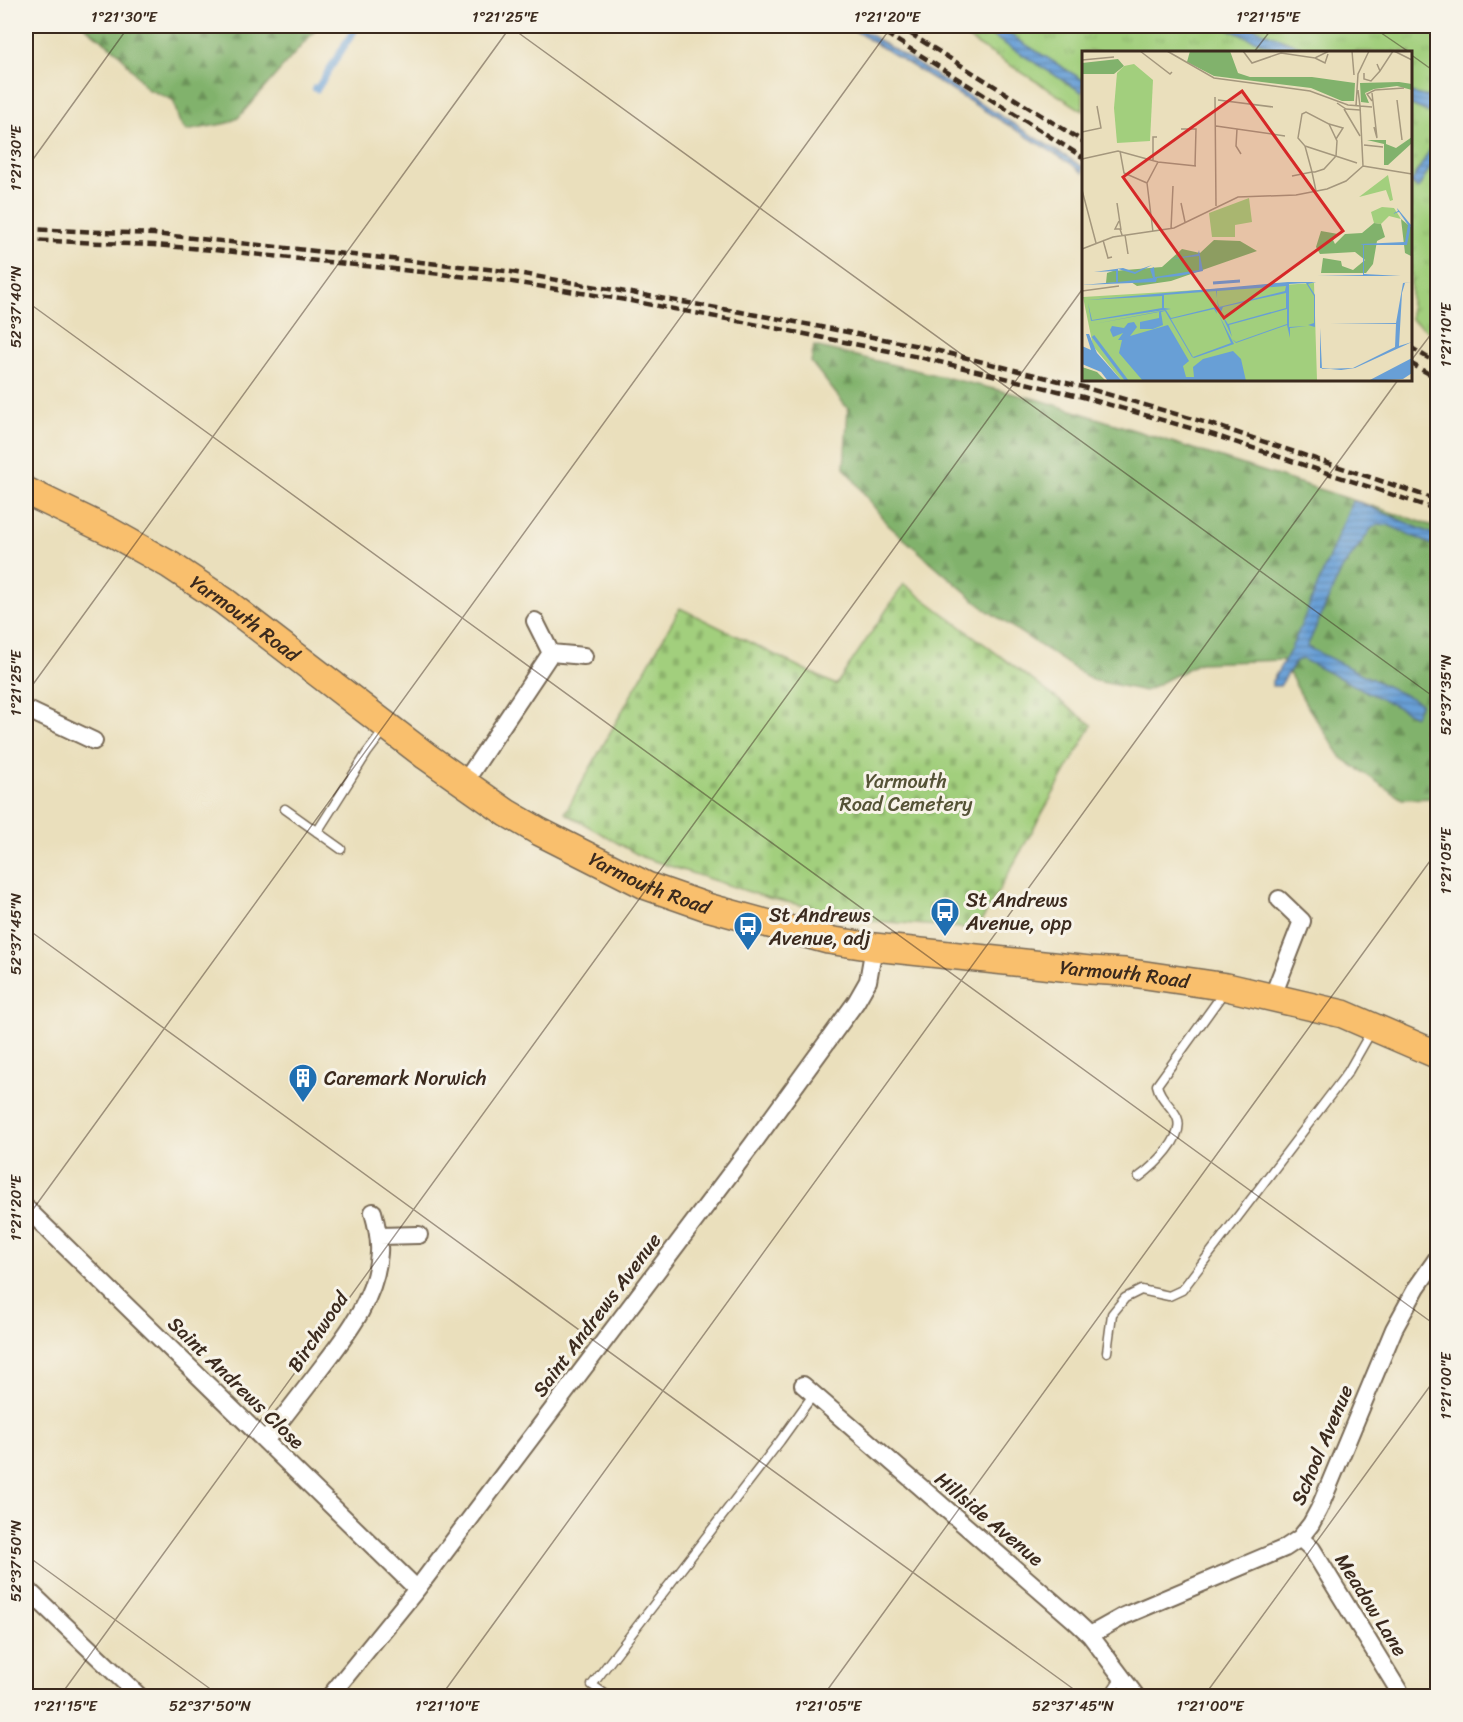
<svg xmlns="http://www.w3.org/2000/svg" width="1463" height="1722" font-family="Sriracha,sans-serif">
	<style>
		.forest { fill: url(#forest-firs); stroke: #5e6e45; stroke-width: 1.5 }
		.cemetery { fill: url(#cemetery-stones); stroke: #6e7c4e; stroke-width: 1.5 }
		.park { fill: url(#park-tufts); stroke: #6e7c4e; stroke-width: 1.5 }
		.water { fill: url(#water-rules); stroke: #52647a; stroke-width: 1.5 }
		.lines { fill: none; stroke-linecap: round; stroke-linejoin: round }
		.stream { stroke: #689fd6; stroke-width: 7 }
		.lane-casing { stroke: #786955; stroke-width: 11 }
		.street-casing { stroke: #786955; stroke-width: 20 }
		.primary-casing { stroke: #786955; stroke-width: 30 }
		.lane { stroke: #fff; stroke-width: 8 }
		.street { stroke: #fff; stroke-width: 16 }
		.primary { stroke: #f9bf6d; stroke-width: 27 }
		.rail { stroke: #3b2a1e; stroke-width: 4.5; stroke-dasharray: 9 4.5; stroke-linecap: butt }
		.ticks { fill: none; stroke: #3b2a1e; stroke-width: 1.5; stroke-opacity: 0.45 }
		.labels { text-anchor: middle; dominant-baseline: central; stroke-width: 6; stroke-linejoin: round; paint-order: stroke }
		.street-label { font-size: 20px; fill: #3b2a1e; stroke: #f7f3e8 }
		.park-label { font-size: 20px; fill: #555336; stroke: #f7f3e8 }
		.poi-label { font-size: 20px; fill: #3b2a1e; stroke: #f7f3e8; text-anchor: start }
		.inset-river { fill: none; stroke: #689fd6; stroke-width: 3 }
		.inset-road { fill: none; stroke: #a4977d; stroke-width: 1.5 }
		.view { fill: #d62828; fill-opacity: 0.15; stroke: #d62828; stroke-width: 3 }
		.inset-edge { fill: none; stroke: #3b2a1e; stroke-width: 3 }
		.neatline { fill: none; stroke: #3b2a1e; stroke-width: 2 }
		.ticks-label { font-size: 15px; text-anchor: middle; fill: #3b2a1e }
	</style>
	<defs>
		<pattern id="forest-firs" width="22" height="20" patternUnits="userSpaceOnUse" patternTransform="scale(1.5)"><rect width="22" height="20" fill="#81b26c"/><path d="M5 1l3.5 6h-7zM16 11l3.5 6h-7z" fill="#6b9158"/></pattern>
		<pattern id="cemetery-stones" width="16" height="16" patternUnits="userSpaceOnUse" patternTransform="scale(1.5)"><rect width="16" height="16" fill="#a2cf7d"/><path d="M2 7V4a2 2 0 0 1 4 0v3zM10 15v-3a2 2 0 0 1 4 0v3z" fill="#8cb26c"/></pattern>
		<pattern id="park-tufts" width="24" height="20" patternUnits="userSpaceOnUse" patternTransform="scale(1.5)"><rect width="24" height="20" fill="#a2cf7d"/><path d="M3 7l-1-3M5 7V3M7 7l1-3M15 17l-1-3M17 17v-4M19 17l1-3" fill="none" stroke="#8cb26c"/></pattern>
		<pattern id="water-rules" width="6" height="5" patternUnits="userSpaceOnUse" patternTransform="scale(1.5)"><rect width="6" height="5" fill="#689fd6"/><path d="M0 2.5h6" fill="none" stroke="#5782ad"/></pattern>
	</defs>
	<rect width="100%" height="100%" fill="#f7f3e8"/>
	<filter id="ink" filterUnits="userSpaceOnUse"><feTurbulence type="fractalNoise" baseFrequency=".0167" numOctaves="2"/><feDisplacementMap in="SourceGraphic" scale="12" xChannelSelector="R" yChannelSelector="G"/><feConvolveMatrix kernelMatrix="1 2 1 2 8 2 1 2 1" color-interpolation-filters="sRGB"/></filter>
	<filter id="wash" filterUnits="userSpaceOnUse"><feTurbulence type="fractalNoise" baseFrequency=".008" numOctaves="4" result="noise"/><feDisplacementMap in="SourceGraphic" scale="24" xChannelSelector="R" yChannelSelector="G"/><feGaussianBlur stdDeviation="1.35" result="paint"/><feColorMatrix in="noise" values="0 0 0 0 0 0 0 0 0 0 0 0 0 0 0 0 0 1.4 0 .05"/><feComposite in="paint" operator="in"/></filter>
	<g filter="url(#wash)">
		<rect width="100%" height="100%" fill="#eadfbc"/>
		<path class="forest" d="M84,26H317V28L238,118L228,123L186,131L179,121L173,100L147,89L119,53Z
			M814,346L1040,400L1437,527V798L1402,799L1342,758L1306,704L1282,660L1199,663L1145,691L1092,680L985,609L887,524L844,467L848,409L811,362Z"/>
		<path class="cemetery" d="M904,584L1092,725L977,929L876,921L768,898L642,857L565,813L680,608L836,685Z"/>
		<path class="park" d="M948,26H1437V337L1411,319L1410,52H1084L1083,111Z"/>
		<path class="water" d="M847,26H856L1083,167V173L1070,163Z
			M976,26H996L1083,80V93Z
			M1220,26H1249L1314,52H1284Z
			M1437,92V116L1411,105V93C1420,95 1430,100 1437,92Z
			M1437,137V155L1418,189L1411,183Z
			M1352,501L1361,503L1437,536V547L1388,525L1378,524L1372,528L1342,569L1307,647L1421,703L1415,716L1302,659L1296,661L1280,686H1272V681L1290,651L1307,611Z"/>
		<g class="lines">
			<path class="stream" d="M315,88L317,89L357,26"/>
		</g>
	</g>
	<g filter="url(#ink)">
		<g class="lines">
			<g class="lane-casing">
				<path id="lane" d="M285,809L341,849
					M317,832L367,753L386,728
					M1139,1177C1154,1166 1186,1137 1177,1117C1171,1105 1160,1099 1157,1085L1224,992
					M1107,1352L1112,1314L1125,1298L1141,1290L1169,1296L1182,1290L1348,1072L1372,1030
					M608,1696L592,1685L780,1441L813,1395
					M1108,1696L1121,1677"/>
			</g>
			<g class="street-casing">
				<path id="street" d="M535,621L551,653
					M26,709L94,741
					M464,783L551,653L584,656
					M1272,998L1302,921L1279,899
					M26,1208L417,1589
					M379,1236L419,1235
					M803,1385L1074,1620L1090,1635L1136,1696
					M265,1441C282,1419 299,1397 316,1375C343,1339 376,1301 379,1253C380,1239 377,1226 373,1212
					M1300,1538L1312,1549L1402,1696
					M26,1588L139,1696
					M1090,1635L1124,1616L1285,1548L1300,1538L1311,1524L1319,1509L1394,1329L1417,1287L1438,1257
					M330,1696L417,1589L752,1145L856,1002L868,981L874,947"/>
			</g>
			<g class="primary-casing">
				<g id="primary">
					<path id="s1" d="M26,491L111,532L170,565L224,601L426,756L507,813L540,832L647,886L707,907L828,940L874,947L1090,970L1125,972L1227,987L1343,1014L1438,1055"/>
				</g>
			</g>
			<use href="#lane" class="lane"/>
			<use href="#street" class="street"/>
			<use href="#primary" class="primary"/>
			<path class="rail" d="M874,26L1084,158
				M898,26L1084,142
				M26,229L154,234L506,271L780,319L919,346L1083,387L1214,425L1438,500
				M26,240L154,245L225,251L506,281L626,300L780,329L919,357L1083,397L1214,435L1438,510
				M1410,347L1438,364
				M1410,363L1438,379"/>
		</g>
	</g>
	<path class="ticks" d="M509,26L1438,700M1371,26L1409,52M1254,52L1274,26M1410,54L1438,74M26,169L129,26M26,301L1438,1327M1410,362L1438,325M26,694L511,26M26,928L1083,1696M26,1219L892,26M26,1555L220,1696M60,1696L1084,287M441,1696L1398,380M823,1696L1438,850M1204,1696L1438,1375"/>
	<defs>
		<g id="bus-pin" transform="scale(1.5)"><path d="M0 17L-7.5 6A9.5 9.5 0 1 1 7.5 6Z" fill="#1f6fb2" stroke="#f7f3e8"/><path d="M-5-6H5V4H4V6H2V4H-2V6H-4V4H-5ZM-3.5-4V0h7V-4ZM-3.5 1.2v1.5H-2V1.2ZM2 1.2v1.5H3.5V1.2Z" fill="#fff"/></g>
		<g id="building-pin" transform="scale(1.5)"><path d="M0 17L-7.5 6A9.5 9.5 0 1 1 7.5 6Z" fill="#1f6fb2" stroke="#f7f3e8"/><path d="M-4-6H4V6H1V3H-1V6H-4ZM-2.5-4.3h1.7v1.8h-1.7ZM.8-4.3h1.7v1.8H.8ZM-2.5-1h1.7V.8h-1.7ZM.8-1h1.7V.8H.8Z" fill="#fff"/></g>
	</defs>
	<g fill-rule="evenodd">
		<use href="#bus-pin" x="945" y="912"/>
		<use href="#bus-pin" x="748" y="926"/>
		<use href="#building-pin" x="303" y="1078"/>
	</g>
	<g class="labels">
		<g class="street-label">
			<text stroke="none"><textPath href="#s1" startOffset="254">Yarmouth Road</textPath></text>
			<text stroke="none"><textPath href="#s1" startOffset="740">Yarmouth Road</textPath></text>
			<text stroke="none"><textPath href="#s1" startOffset="1226">Yarmouth Road</textPath></text>
			<text transform="translate(597 1315) rotate(-53)">Saint Andrews Avenue</text>
			<text transform="translate(318 1332) rotate(-56)">Birchwood</text>
			<text transform="translate(236 1383) rotate(44)">Saint Andrews Close</text>
			<text transform="translate(1322 1445) rotate(-67)">School Avenue</text>
			<text transform="translate(989 1519) rotate(40)">Hillside Avenue</text>
			<text transform="translate(1371 1605) rotate(58)">Meadow Lane</text>
		</g>
		<g class="park-label">
			<text x="906" y="781">Yarmouth<tspan x="906" dy="23">Road Cemetery</tspan></text>
		</g>
		<g class="poi-label">
			<text x="966" y="900">St Andrews<tspan x="966" dy="23">Avenue, opp</tspan></text>
			<text x="769" y="915">St Andrews<tspan x="769" dy="23">Avenue, adj</tspan></text>
			<text x="324" y="1078">Caremark Norwich</text>
		</g>
	</g>
	<g transform="translate(1082 51)">
		<rect width="330" height="330" fill="#eadfbc"/>
		<path d="M306,124L311,149L308,150L304,139L277,146ZM300,156L312,157L319,168L307,165L299,173L292,172L289,161Z" fill="#a2cf7d"/>
		<path d="M108,0H148L156,22L168,26H230L273,32L272,50H260L229,37L132,25L105,11ZM36,8L42,15L32,23H0V12ZM317,31L330,33V39L315,35L292,38L283,42L287,52L279,51L278,32ZM330,86V92L306,114H302V93L285,89H304V93L314,97ZM319,168L330,177L329,205L323,202ZM292,172L299,173L303,186L295,190L291,213L284,222H239L241,207L259,210L260,215L271,219L283,209L273,201L238,203L234,196L239,180L256,183L251,189L253,193L263,183L280,182ZM132,189L158,190L175,200L89,230L55,235L49,231L24,232L25,222L31,220L80,216L100,198L118,202ZM0,316L15,321L24,330H0Z" fill="#81b26c"/>
		<path d="M167,147L170,171L153,174V186H130L127,162Z" fill="#a2cf7d"/>
		<path d="M232,232L235,330H40L11,295L1,246Z" fill="#a2cf7d"/>
		<path d="M52,13L71,29L68,90L35,92L32,57L35,22L42,15Z" fill="#a2cf7d"/>
		<path d="M314,144L315,157L329,174L325,194H282V223L319,225H235L281,224V194L278,193L323,191L326,174L317,161L310,163L316,160L315,157ZM117,199L121,220L97,225L75,227L74,231L0,234L34,231V220L12,221L41,217L53,221L59,218L70,214L53,223L36,218V231L71,227L68,218L72,216L73,226L117,219V205L89,208L116,203ZM206,231H234L226,233L233,244V276L226,274L232,272V245L224,232L207,233V276L225,275L208,277V287L205,274L154,292L150,288L154,291L205,273V258L147,274L150,286L139,262L146,273L204,257V242L141,256L139,261L136,256L135,248L137,256L203,240L204,235L135,240V247L134,240L82,244V257L89,258L9,270L6,252L10,269L80,257V245L5,249ZM330,231L323,232L320,242L317,295L330,291L273,317L259,319L238,317V277L240,318L271,317L313,296L314,273L248,272H314L321,232ZM134,256L135,263L132,258L89,268L111,306L149,292L137,264L152,293L112,307L110,306L83,260L79,261L81,274L71,278H58V271L77,267V261L12,273L84,259L89,267ZM52,271L55,276L48,285L86,274L107,310L101,315L104,326H112L111,316L121,308L151,300L159,308L164,330H61L37,302L40,289H36L41,282L31,286L28,279L30,275L42,277L46,272ZM4,283H7L15,302L40,330H26L19,321L0,313V295L9,299ZM330,307V322L321,328L286,330Z" fill="#689fd6"/>
		<path class="inset-river" d="M131,232L158,230M11,285L45,330"/>
		<path class="inset-road" d="M58,0L88,23L90,21M85,0L132,27L228,40L266,54L278,55L281,115M161,0L170,12L199,2L233,7L247,0M270,0L272,24M312,0L330,9M233,7L243,12L246,3M0,9L32,6M295,13L298,20L311,0M282,22V28L289,30L298,20M276,39L278,55L290,56M290,42L295,87L292,76M133,46L134,155M136,49L191,56M315,49L320,89M290,50L285,43L293,39L322,37M255,52L264,58L278,59M274,55L276,23L287,0M262,58L278,85M247,73L261,77L254,88M134,75L203,85M99,78H114L113,115M155,78L154,95L159,103M0,81L19,77L15,55M282,94L301,96M223,95L275,112M38,100L42,122L65,132M0,108L36,100L76,111L114,115M71,110V86H75M281,115L330,123M210,125L230,121H233L242,118L254,105L255,90L247,73L224,61L220,63L216,87L223,95L230,121L234,140M0,139L14,192M35,152L39,179M99,152L103,171M37,170L33,178H38L40,184M89,178L91,135M71,181L65,132L76,111M43,184L46,203M21,189L26,207L30,206M0,198L31,186L92,177L156,146L214,144L245,138L264,130L281,115M0,240L37,235"/>
		<path class="view" d="M160,40L261,180L142,267L41,126Z"/>
		<rect width="330" height="330" class="inset-edge"/>
	</g>
	<rect width="1463" height="1722" fill="none" stroke="#f7f3e8" stroke-width="66"/>
	<rect x="33" y="33" width="1397" height="1656" class="neatline"/>
	<g class="ticks-label">
		<text x="124" y="22">1°21'30"E</text>
		<text x="505" y="22">1°21'25"E</text>
		<text x="887" y="22">1°21'20"E</text>
		<text x="1268" y="22">1°21'15"E</text>
		<text transform="translate(16 158) rotate(-90)" y="5">1°21'30"E</text>
		<text transform="translate(16 307) rotate(-90)" y="5">52°37'40"N</text>
		<text transform="translate(1446 335) rotate(-90)" y="5">1°21'10"E</text>
		<text transform="translate(16 683) rotate(-90)" y="5">1°21'25"E</text>
		<text transform="translate(1446 695) rotate(-90)" y="5">52°37'35"N</text>
		<text transform="translate(1446 861) rotate(-90)" y="5">1°21'05"E</text>
		<text transform="translate(16 934) rotate(-90)" y="5">52°37'45"N</text>
		<text transform="translate(16 1208) rotate(-90)" y="5">1°21'20"E</text>
		<text transform="translate(1446 1386) rotate(-90)" y="5">1°21'00"E</text>
		<text transform="translate(16 1561) rotate(-90)" y="5">52°37'50"N</text>
		<text x="65" y="1711">1°21'15"E</text>
		<text x="210" y="1711">52°37'50"N</text>
		<text x="447" y="1711">1°21'10"E</text>
		<text x="828" y="1711">1°21'05"E</text>
		<text x="1073" y="1711">52°37'45"N</text>
		<text x="1210" y="1711">1°21'00"E</text>
	</g>
</svg>
